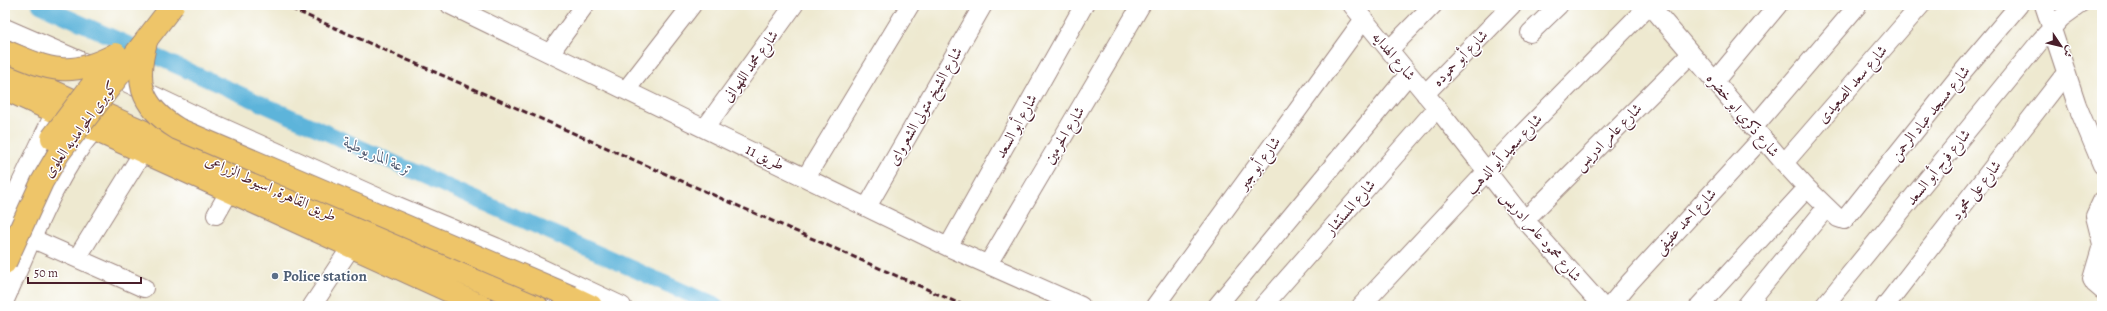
<svg xmlns="http://www.w3.org/2000/svg" width="2107" height="311" font-family="Alegreya,Amiri,serif">
	<style>
		.lines { fill: none; stroke-linecap: round; stroke-linejoin: round }
		.canal { stroke: #5db4da; stroke-width: 16 }
		.minor-casing { stroke: #9c847e; stroke-width: 20 }
		.highway-casing { stroke: #9c847e; stroke-width: 24 }
		.minor { stroke: #fff; stroke-width: 18 }
		.highway { stroke: #eec569; stroke-width: 22 }
		.rail { stroke: #4a1f2b; stroke-width: 3; stroke-dasharray: 6 3; stroke-linecap: butt }
		.major-bridge-casing { stroke: #9c847e; stroke-width: 24; stroke-linecap: butt }
		.highway-bridge-casing { stroke: #9c847e; stroke-width: 24; stroke-linecap: butt }
		.major-bridge { stroke: #eec569; stroke-width: 22 }
		.highway-bridge { stroke: #eec569; stroke-width: 22 }
		.service-dot { fill: #5c6f8a; stroke: #fff; stroke-width: 1.5 }
		.labels { text-anchor: middle; dominant-baseline: central; stroke-width: 3; stroke-linejoin: round; paint-order: stroke }
		.street-label { font-size: 15px; fill: #4a1f2b; stroke: #fff }
		.service-label { font-size: 15px; font-weight: bold; fill: #4e5e75; stroke: #fff; text-anchor: start }
		.water-label { font-size: 16px; font-style: italic; fill: #525b71; stroke: #fff }
	</style>
	<rect width="100%" height="100%" fill="#fff"/>
	<filter id="ink" filterUnits="userSpaceOnUse"><feTurbulence type="fractalNoise" baseFrequency=".025" numOctaves="2"/><feDisplacementMap in="SourceGraphic" scale="8" xChannelSelector="R" yChannelSelector="G"/><feConvolveMatrix kernelMatrix="1 2 1 2 8 2 1 2 1" color-interpolation-filters="sRGB"/></filter>
	<filter id="wash" filterUnits="userSpaceOnUse"><feTurbulence type="fractalNoise" baseFrequency=".012" numOctaves="4" result="noise"/><feDisplacementMap in="SourceGraphic" scale="16" xChannelSelector="R" yChannelSelector="G"/><feGaussianBlur stdDeviation="0.9" result="paint"/><feColorMatrix in="noise" values="0 0 0 0 0 0 0 0 0 0 0 0 0 0 0 0 0 1.4 0 .05"/><feComposite in="paint" operator="in"/></filter>
	<g filter="url(#wash)">
		<rect width="100%" height="100%" fill="#eee9d0"/>
		<g class="lines">
			<path class="canal" d="M40,5L716,306"/>
		</g>
	</g>
	<g filter="url(#ink)">
		<g class="lines">
			<g class="minor-casing">
				<path id="minor" d="M450,5L948,247L1081,306
					M1352,5L1437,108L1525,220L1602,306
					M1650,5L1784,163L1807,188L1838,218L1844,220L1964,70L2019,5
					M2044,5L2077,105L2102,165
					M5,28L81,61L197,116L393,204L496,247L622,306
					M1530,33L1559,5
					M1389,50L1433,5
					M550,53L585,5
					M1714,82L1778,5
					M626,90L692,5
					M1425,94L1512,5
					M705,128L794,5
					M1753,128L1858,5
					M1784,163L1921,5
					M806,177L910,5
					M2102,201L2095,216L2102,244
					M867,207L983,5
					M216,215L229,192
					M5,216L55,112
					M1525,220L1691,54
					M33,239L144,288
					M2102,245L2092,279L2095,284L2102,290
					M948,247L1084,5
					M77,258L143,152
					M988,264L1141,5
					M5,300C31,243 53,179 94,130
					M312,306L351,247
					M1155,306L1364,19
					M1217,306L1409,74
					M1263,306L1437,108
					M1361,306L1519,137L1649,5
					M1610,306L1630,282L1762,138
					M1699,306L1807,188
					M1746,306L1826,208
					M1824,306L2041,40L2061,18L2079,5
					M1885,306L2066,73"/>
			</g>
			<g class="highway-casing">
				<path id="highway" d="M5,70L537,306
					M5,89L482,306
					M572,297L591,306"/>
			</g>
			<use href="#minor" class="minor"/>
			<use href="#highway" class="highway"/>
			<path class="rail" d="M283,5L965,306"/>
			<g class="major-bridge-casing">
				<path id="major-bridge" d="M5,51C50,70 70,79 116,54
					M52,138L105,68
					M5,263L42,182L59,153L173,5"/>
			</g>
			<g class="highway-bridge-casing">
				<path id="highway-bridge" d="M147,38C135,80 138,105 178,129L572,297"/>
			</g>
			<use href="#major-bridge" class="major-bridge"/>
			<use href="#highway-bridge" class="highway-bridge"/>
		</g>
	</g>
	<circle class="service-dot" cx="275" cy="276" r="4"/>
	<g class="labels">
		<g class="street-label">
			<text transform="translate(1394 56) rotate(50)">شارع الهدايه</text>
			<text transform="translate(1460 58) rotate(-46)">شارع أبو حموده</text>
			<text transform="translate(750 66) rotate(-54)">شارع محمد اللهوانى</text>
			<text transform="translate(1852 84) rotate(-49)">شارع سعد الصعيدى</text>
			<text transform="translate(925 106) rotate(-60)">شارع الشيخ متولى الشعرواى</text>
			<text transform="translate(1930 113) rotate(-51)">شارع مسجد عباد الرحمن</text>
			<text transform="translate(1743 115) rotate(50)">شارع ذكري ابو خضره</text>
			<text transform="translate(1016 126) rotate(-61)">شارع أبو السعد</text>
			<text transform="translate(80 129) rotate(-54)">كوبرى الحوامديه العلوى</text>
			<text transform="translate(1064 135) rotate(-59)">شارع الحرمين</text>
			<text transform="translate(1608 137) rotate(-45)">شارع عامر ادريس</text>
			<text transform="translate(1504 154) rotate(-47)">شارع سعيد أبو الدهب</text>
			<text transform="translate(765 157) rotate(26)">طريق 11</text>
			<text transform="translate(1259 163) rotate(-54)">شارع أبو جبر</text>
			<text transform="translate(1938 167) rotate(-51)">شارع فرج أبو السعد</text>
			<text transform="translate(271 188) rotate(24)">طريق القاهرة, اسيوط الزراعى</text>
			<text transform="translate(1976 190) rotate(-52)">شارع على محمود</text>
			<text transform="translate(1350 207) rotate(-49)">شارع المستشار</text>
			<text transform="translate(1685 221) rotate(-47)">شارع احمد عفيفى</text>
			<text transform="translate(1541 236) rotate(49)">شارع محمود عامر ادريس</text>
		</g>
		<g class="service-label">
			<text x="283" y="276">Police station</text>
		</g>
		<g class="water-label">
			<text transform="translate(378 156) rotate(24)">ترعة الماريوطية</text>
		</g>
	</g>
	<rect width="2107" height="311" fill="none" stroke="#fff" stroke-width="20"/>
	<g transform="translate(2061 46) rotate(125)" stroke="#ffffff" stroke-width="3" paint-order="stroke">
	<path d="M0-3L7 15L0 10L-7 15Z" fill="#4a1f2b"/>
	<text y="-6" font-size="11" font-weight="bold" text-anchor="middle" fill="#4a1f2b">ش</text>
	</g>
	<path d="M28 277v6h113v-6" fill="none" stroke="#4a1f2b" stroke-width="2"/>
	<text x="34" y="277" font-size="12" fill="#4a1f2b" stroke="#ffffff" stroke-width="3" paint-order="stroke">50 m</text>
</svg>
